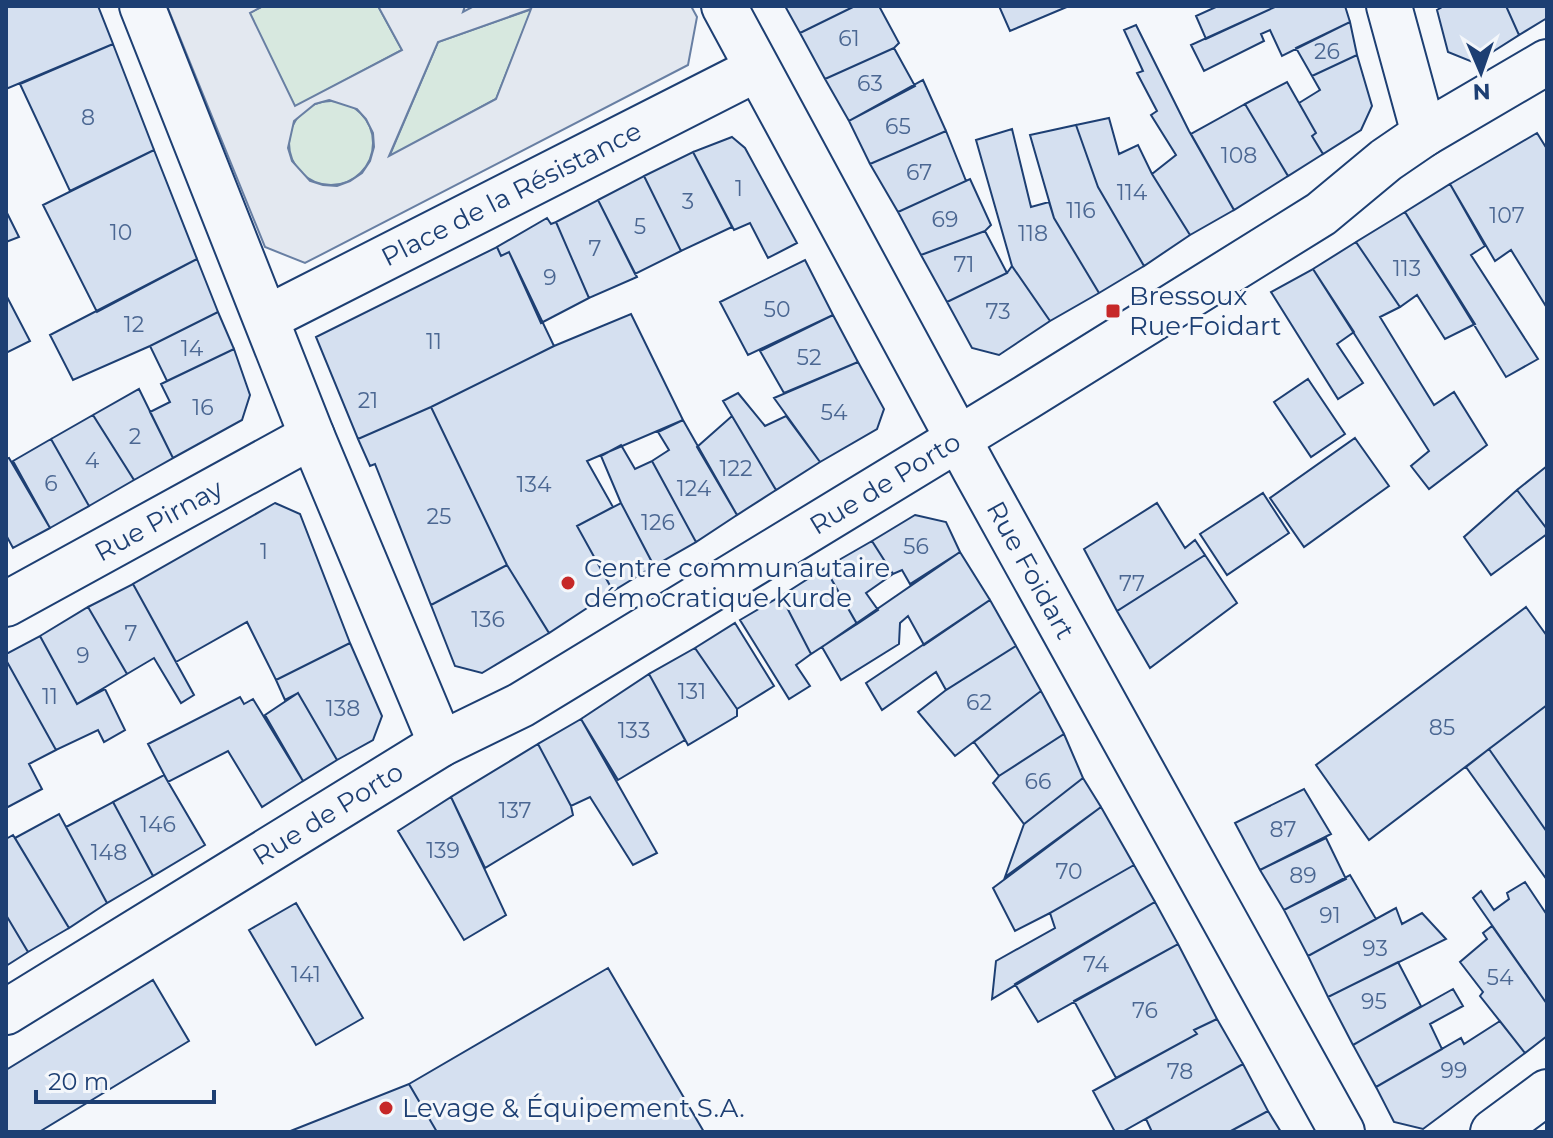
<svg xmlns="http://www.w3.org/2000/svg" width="1553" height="1138" font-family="Montserrat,sans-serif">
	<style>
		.green { fill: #d7e8df; stroke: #687fa3; stroke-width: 2 }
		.parking { fill: #e3e8f0; stroke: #687fa3; stroke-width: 2; fill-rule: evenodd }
		.building { fill: #d5e0f0; stroke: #1d3f73; stroke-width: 2 }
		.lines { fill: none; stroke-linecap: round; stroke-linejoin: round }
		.minor-casing { stroke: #1d3f73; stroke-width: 48 }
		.minor { stroke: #f4f7fb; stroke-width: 44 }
		.poi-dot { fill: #c62828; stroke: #f4f7fb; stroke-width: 3 }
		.labels { text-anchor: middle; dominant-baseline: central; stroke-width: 6; stroke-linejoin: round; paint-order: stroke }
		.number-label { font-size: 22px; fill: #4b6792 }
		.street-label { font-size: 26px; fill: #1d3f73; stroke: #f4f7fb }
		.poi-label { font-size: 26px; fill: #1d3f73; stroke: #f4f7fb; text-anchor: start }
	</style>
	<rect width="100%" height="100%" fill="#f4f7fb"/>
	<path class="green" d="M263,6H378L402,50L295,107L249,13Z
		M532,9L496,99L389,157L438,42Z
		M289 143a42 42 0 1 1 84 0a42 42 0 1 1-84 0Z"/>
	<path class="parking" d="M167,6H263L250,13L295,106L402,50L378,6H465L463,12L474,6H691L697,17L688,65L305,263L265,247ZM531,9L496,99L389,156L438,42ZM329,100L357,109L366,119L373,133L374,147L370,161L362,173L350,181L337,186L323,185L310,181L292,161L288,148L294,121L315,104Z"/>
	<path class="building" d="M6,6H98L113,44L6,89Z
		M785,6H855L800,33Z
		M855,6H879L899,43L894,48L825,79L800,33Z
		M999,6H1069L1010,31Z
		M1218,6H1277L1206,39L1196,16Z
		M1277,6H1345L1350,22L1282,56L1270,30L1261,34L1264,41L1204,71L1191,45Z
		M1444,6H1506L1519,35L1475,63L1448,52L1437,10Z
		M1506,6H1547V18L1519,35Z
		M1350,22L1357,55L1312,76L1296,48Z
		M1136,25L1189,131L1234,210L1190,235L1152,174L1176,155L1151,115L1157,111L1137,73L1143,71L1124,30Z
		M113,44L154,150L70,191L20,84Z
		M894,48L915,86L849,121L825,79Z
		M1357,55L1372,106L1361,130L1323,154L1312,136L1316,133L1299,103L1320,90L1312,76Z
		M923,80L946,131L870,164L849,121Z
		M1287,82L1316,133L1312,136L1323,154L1288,176L1245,104Z
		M1245,104L1288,176L1234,210L1191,134Z
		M1109,118L1119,154L1138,145L1152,174L1190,235L1144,266L1098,187L1076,125Z
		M1076,125L1098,187L1144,266L1099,293L1054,218L1030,135Z
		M1012,129L1031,207L1049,202L1054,218L1099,293L1050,321L1012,266L976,140Z
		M946,131L966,181L898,212L870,164Z
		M1537,133L1547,149V308L1511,250L1495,261L1450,184Z
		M732,137L745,148L797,243L768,258L750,223L734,230L693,152Z
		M154,150L197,259L97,312L43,205Z
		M693,152L732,227L681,251L644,176Z
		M644,176L681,251L635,274L598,200Z
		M970,179L991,225L985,231L921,255L898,212Z
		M1450,184L1485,246L1471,255L1538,359L1506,377L1405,212Z
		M598,200L637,277L589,298L556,222Z
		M6,211L19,237L6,242Z
		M1405,212L1475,324L1445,339L1417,295L1400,307L1356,242Z
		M547,218L551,224L556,222L589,298L541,323L509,252L501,256L497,247Z
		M985,231L1007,273L947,302L921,255Z
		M1356,242L1400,307L1380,317L1421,384L1434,405L1454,392L1487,445L1429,489L1411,466L1429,451L1313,269Z
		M497,247L501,256L509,252L554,346L431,407L358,439L316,337Z
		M197,259L218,312L150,346L73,380L50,335Z
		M805,260L833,315L748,355L720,302Z
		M1012,266L1050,321L999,355L972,348L947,302L1007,273Z
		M1313,269L1354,332L1337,344L1363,383L1338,399L1271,292Z
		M6,295L30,341L6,353Z
		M218,312L234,349L167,381L150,346Z
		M631,314L683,420L587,461L613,507L577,526L613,591L549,633L507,565L431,407L554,346Z
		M833,315L858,362L784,393L760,351Z
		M234,349L250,395L242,420L173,458L150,412L170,402L161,384Z
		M858,362L884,409L877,429L820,462L774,398Z
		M1308,379L1345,434L1311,457L1274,402Z
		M139,389L173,458L134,480L93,415Z
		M738,393L765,426L786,416L820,462L776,490L723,401Z
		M431,407L507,565L431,605L375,464L370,466L358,439Z
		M93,415L134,480L89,506L51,439Z
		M732,416L776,490L737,515L697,447Z
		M683,420L737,515L696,542L652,461L669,450L658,432Z
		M1355,438L1389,486L1304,547L1270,498Z
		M51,439L89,506L50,528L13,461Z
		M621,445L635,469L652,461L696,542L654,566L621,503L601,456Z
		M9,458L50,528L13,548L6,535V459Z
		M1547,466V529L1517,490Z
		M1517,490L1547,529V534L1491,575L1464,537Z
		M1263,493L1289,533L1227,575L1200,534Z
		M275,503L300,514L350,643L276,680L247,622L176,662L133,584Z
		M621,503L654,566L613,591L577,526Z
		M1157,503L1185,548L1195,540L1205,555L1117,611L1084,549Z
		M915,515L946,522L960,552L910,584L902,570L893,574L872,541Z
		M872,541L893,574L866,593L878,610L857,624L825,568Z
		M960,552L990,600L924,645L908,616L900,623L899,644L841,680L822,647Z
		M1205,555L1237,603L1150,668L1117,611Z
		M507,565L549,633L482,673L455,666L431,605Z
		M825,568L857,624L811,654L781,596Z
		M133,584L194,695L181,703L154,658L127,674L88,607Z
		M781,596L811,654L796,665L810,686L789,699L740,620Z
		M990,600L1016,646L946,690L936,672L882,710L866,683Z
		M88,607L127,674L77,704L40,636Z
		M1526,607L1547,636V705L1369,840L1316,765Z
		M735,623L774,686L737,709L695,648Z
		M40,636L77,704L105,689L125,730L104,742L98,730L56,750L6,660V654Z
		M350,643L382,716L373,740L337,760L298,693L285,700L276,680Z
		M1016,646L1041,691L955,756L918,712L946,690Z
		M695,648L737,709V716L688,745L649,674Z
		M6,660L56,750L29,764L42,789L6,808Z
		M649,674L685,740L618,780L581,719Z
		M1041,691L1064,734L999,776L974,742Z
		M298,693L337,760L303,781L265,715Z
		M240,697L244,704L253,699L303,781L262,807L228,751L168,782L148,744Z
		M1547,705V832L1489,749Z
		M581,719L657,853L633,865L590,797L571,806L538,744Z
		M1064,734L1083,778L1024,824L993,783L999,776Z
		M538,744L571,806L573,815L485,868L451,797Z
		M1489,749L1547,832V880L1466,767Z
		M164,775L205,845L153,876L113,802Z
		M1083,778L1101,807L1005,877L1024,824Z
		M1304,789L1331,834L1260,870L1235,823Z
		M451,797L506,915L464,940L398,831Z
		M113,802L153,876L107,903L66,827Z
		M1101,807L1134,865L1050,913L1015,931L993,888Z
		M59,814L107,903L69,928L15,838Z
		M13,835L69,928L28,952L6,915V839Z
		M1326,838L1346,879L1284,910L1260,870Z
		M1134,865L1155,902L992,999L996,961L1055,928L1050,913Z
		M1350,875L1376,919L1308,956L1284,910Z
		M1525,882L1547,915V1004L1473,898L1481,891L1494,910L1509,899L1507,893Z
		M1155,902L1178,944L1038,1022L1015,984Z
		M296,903L363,1018L316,1045L249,930Z
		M1396,908L1402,924L1422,913L1446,939L1328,997L1308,956Z
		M6,915L28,952L6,966Z
		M1492,926L1547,1004V1036L1525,1053L1480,996L1483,992L1460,962L1487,939L1483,933Z
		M1178,944L1217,1019L1194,1030L1197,1034L1116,1078L1074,1001Z
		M1398,962L1421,1006L1353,1045L1328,997Z
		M608,968L704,1132H437L409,1084Z
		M153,980L189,1041L39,1132H6V1070Z
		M1453,989L1463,1006L1430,1024L1442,1049L1376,1087L1353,1045Z
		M1217,1019L1243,1064L1122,1132H1115L1093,1091L1197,1034L1194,1030Z
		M1500,1021L1525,1053L1423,1129L1394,1122L1376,1087L1461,1038L1464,1044Z
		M1243,1064L1268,1111L1229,1132H1152L1146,1119Z
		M409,1084L437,1132H288Z
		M1268,1111L1281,1132H1229Z"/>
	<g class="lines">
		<g class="minor-casing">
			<g id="minor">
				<path d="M142,6L312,436L441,744"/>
				<path id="s1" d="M724,6L975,470L1342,1132"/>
				<path d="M1389,6L1424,134"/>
				<path id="s2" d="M267,318L757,69"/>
				<path id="s3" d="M6,604L312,436"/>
				<path id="s4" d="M6,1012L441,744L521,705L1027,397L1321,214L1386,160L1424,134L1547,62"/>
				<path d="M1493,1132L1547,1092"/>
			</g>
		</g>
		<use href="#minor" class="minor"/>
	</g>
	<g class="poi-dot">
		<rect x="1105" y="303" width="16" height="16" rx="4"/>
		<circle cx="568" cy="583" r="8"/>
		<circle cx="386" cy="1108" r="8"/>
	</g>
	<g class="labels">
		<g class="number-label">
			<text x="849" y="38">61</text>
			<text x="1327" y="51">26</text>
			<text x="870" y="83">63</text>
			<text x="88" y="117">8</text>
			<text x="898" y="126">65</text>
			<text x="1239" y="155">108</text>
			<text x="919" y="172">67</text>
			<text x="739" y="188">1</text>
			<text x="1132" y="192">114</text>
			<text x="688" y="201">3</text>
			<text x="1081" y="210">116</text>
			<text x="1507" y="215">107</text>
			<text x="945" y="219">69</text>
			<text x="640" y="226">5</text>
			<text x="121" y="232">10</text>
			<text x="1033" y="233">118</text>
			<text x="595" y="248">7</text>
			<text x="964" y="264">71</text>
			<text x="1407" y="268">113</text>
			<text x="550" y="277">9</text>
			<text x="777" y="309">50</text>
			<text x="998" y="311">73</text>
			<text x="134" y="324">12</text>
			<text x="434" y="341">11</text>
			<text x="192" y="348">14</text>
			<text x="809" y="357">52</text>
			<text x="368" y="400">21</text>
			<text x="203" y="407">16</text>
			<text x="834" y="412">54</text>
			<text x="135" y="436">2</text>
			<text x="92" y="460">4</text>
			<text x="736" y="468">122</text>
			<text x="51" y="483">6</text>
			<text x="534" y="484">134</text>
			<text x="694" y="488">124</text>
			<text x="439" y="516">25</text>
			<text x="658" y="522">126</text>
			<text x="916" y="546">56</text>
			<text x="264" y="551">1</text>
			<text x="1132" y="583">77</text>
			<text x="488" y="619">136</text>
			<text x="131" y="633">7</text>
			<text x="83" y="655">9</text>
			<text x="692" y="691">131</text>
			<text x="50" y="696">11</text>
			<text x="979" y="702">62</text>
			<text x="343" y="708">138</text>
			<text x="1442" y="727">85</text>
			<text x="634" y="730">133</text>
			<text x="1038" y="781">66</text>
			<text x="515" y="810">137</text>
			<text x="158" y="824">146</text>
			<text x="1283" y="829">87</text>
			<text x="443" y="850">139</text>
			<text x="109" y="852">148</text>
			<text x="1069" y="871">70</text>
			<text x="1303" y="875">89</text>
			<text x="1330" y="915">91</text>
			<text x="1375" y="948">93</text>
			<text x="1096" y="964">74</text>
			<text x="306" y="974">141</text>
			<text x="1500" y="977">54</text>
			<text x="1374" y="1001">95</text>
			<text x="1145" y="1010">76</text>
			<text x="1454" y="1070">99</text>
			<text x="1180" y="1071">78</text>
		</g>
		<g class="street-label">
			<text stroke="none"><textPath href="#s2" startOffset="274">Place de la Résistance</textPath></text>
			<text stroke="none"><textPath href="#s4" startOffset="1026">Rue de Porto</textPath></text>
			<text stroke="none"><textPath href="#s3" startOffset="174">Rue Pirnay</textPath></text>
			<text stroke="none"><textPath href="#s1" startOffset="642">Rue Foidart</textPath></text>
			<text stroke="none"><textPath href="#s4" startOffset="378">Rue de Porto</textPath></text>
		</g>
		<g class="poi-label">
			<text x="1129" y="296">Bressoux<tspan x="1129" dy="30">Rue Foidart</tspan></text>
			<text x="584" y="568">Centre communautaire<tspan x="584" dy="30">démocratique kurde</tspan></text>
			<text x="402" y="1108">Levage &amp; Équipement S.A.</text>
		</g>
	</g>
	<rect width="1553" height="1138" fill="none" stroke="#1d3f73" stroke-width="16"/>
	<g transform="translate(1481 72) rotate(178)" stroke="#f4f7fb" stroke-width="6" paint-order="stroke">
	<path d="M0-6L14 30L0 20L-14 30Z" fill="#1d3f73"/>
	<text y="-12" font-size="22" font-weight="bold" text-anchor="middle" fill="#1d3f73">N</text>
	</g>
	<path d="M36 1090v12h178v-12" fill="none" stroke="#1d3f73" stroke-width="4"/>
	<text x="48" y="1090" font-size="24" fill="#1d3f73" stroke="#f4f7fb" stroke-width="6" paint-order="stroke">20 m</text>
</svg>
